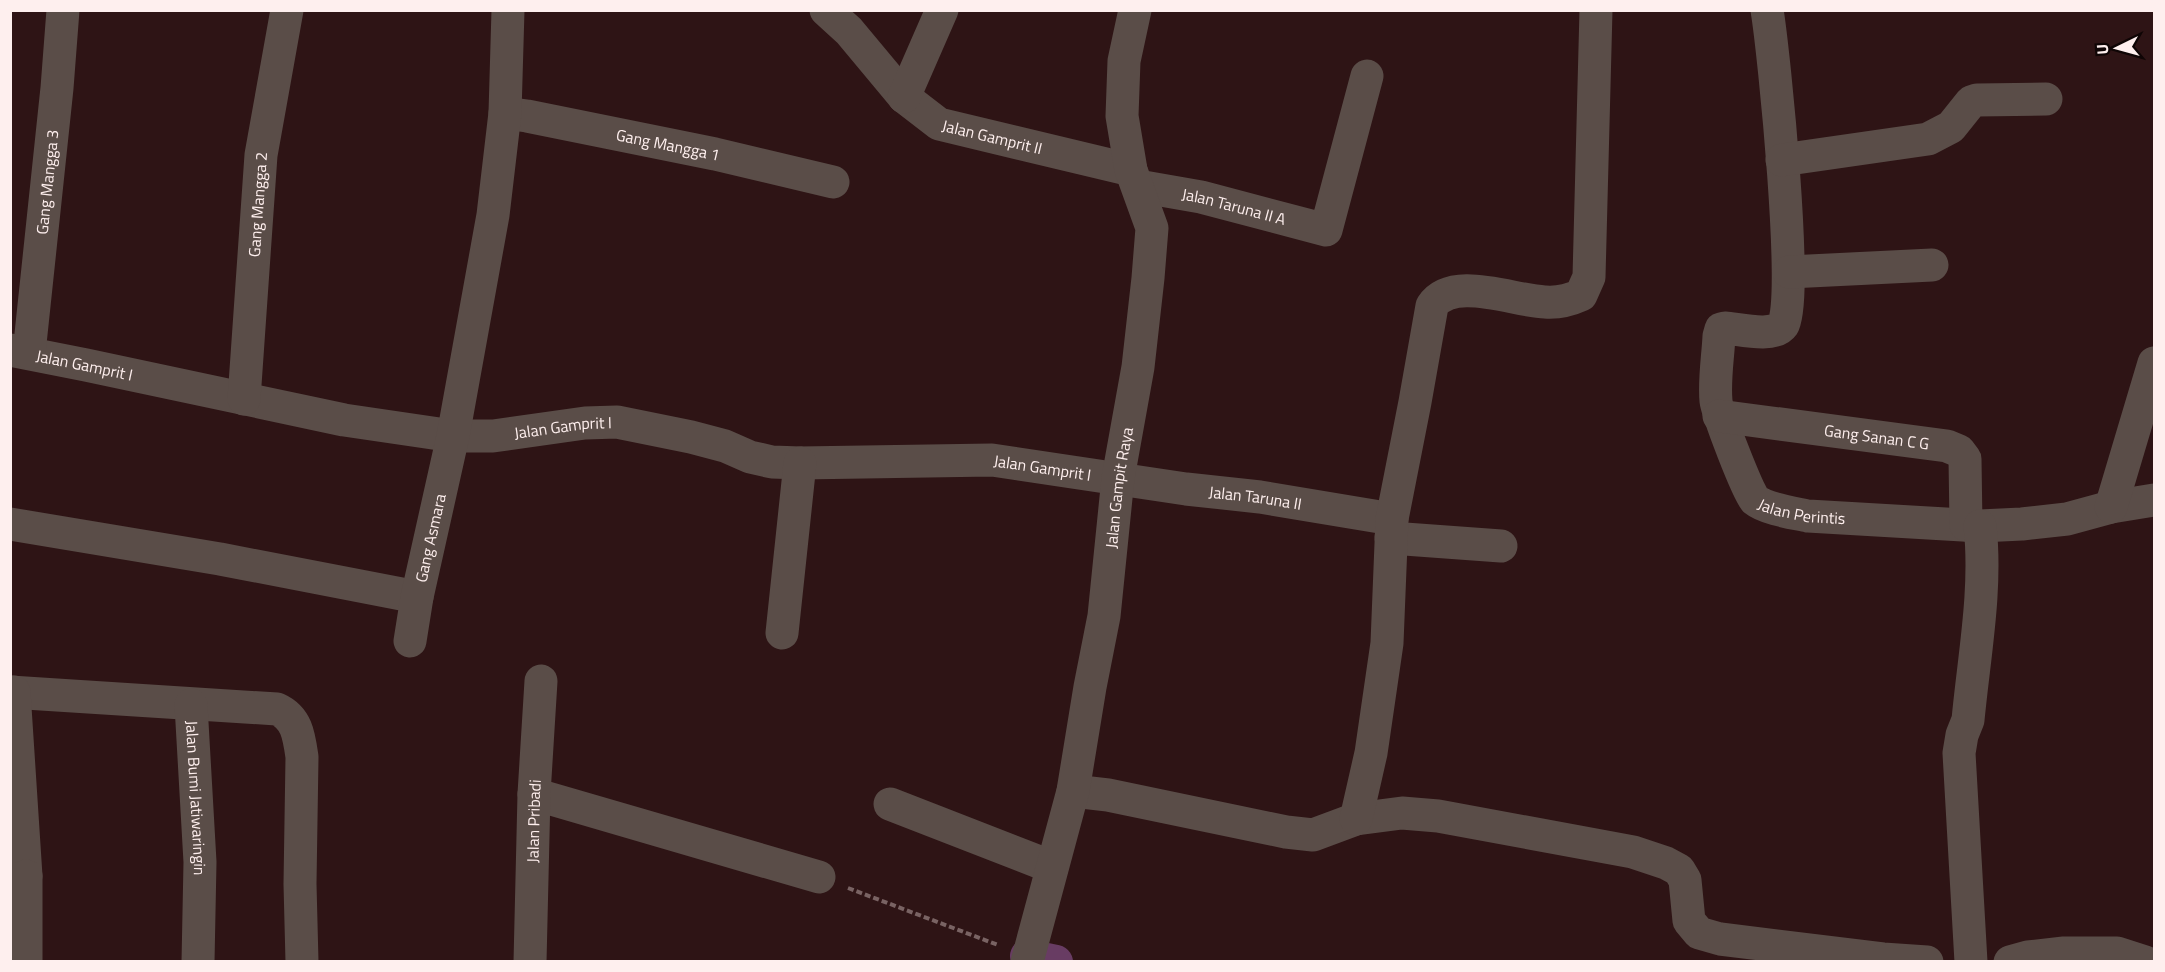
<svg xmlns="http://www.w3.org/2000/svg" width="2165" height="972" font-family="'Titillium Web',sans-serif">
	<style>
		.lines { fill: none; stroke-linecap: round; stroke-linejoin: round }
		.canal { stroke: #683c63; stroke-width: 34 }
		.path { stroke: #796363; stroke-width: 4; stroke-dasharray: 6 3; stroke-linecap: butt }
		.minor { stroke: #5a4d48; stroke-width: 33 }
		.labels { text-anchor: middle; dominant-baseline: central; stroke-width: 4.5; stroke-linejoin: round; paint-order: stroke }
		.street-label { font-size: 16px; fill: #feefee; stroke: #0f0505 }
	</style>
	<rect width="100%" height="100%" fill="#2e1415"/>
	<g class="lines">
		<path class="canal" d="M1027,956L1056,962"/>
		<path class="path" d="M848,888L998,945"/>
		<g class="minor">
			<path id="s1" d="M826,10L849,31L904,97L939,124L1131,170"/>
			<path id="s2" d="M1767,10C1774,52 1799,301 1783,325C1774,338 1739,329 1725,328L1721,329L1719,336C1718,357 1714,380 1716,401C1717,412 1748,493 1755,500C1766,509 1794,513 1808,516L1980,526L2022,524L2067,519L2111,507L2154,500"/>
			<path d="M904,97L942,10"/>
			<path id="s3" d="M505,113L527,116L715,154L833,182"/>
			<path d="M1782,160L1928,139L1951,127L1971,102L1977,100L2046,99"/>
			<path id="s4" d="M1138,186L1201,197L1326,230L1367,76"/>
			<path d="M1789,272L1932,265"/>
			<path id="s5" d="M10,350L86,365L344,420L453,436H493L585,423L617,422L691,437L725,446L750,457L772,462L800,463L992,460L1186,489L1260,497L1392,519"/>
			<path id="s6" d="M29,353L57,88L63,10"/>
			<path id="s7" d="M244,399L261,155L287,10"/>
			<path id="s8" d="M1719,416L1947,446L1959,451L1965,459L1966,525"/>
			<path d="M2111,507L2154,363"/>
			<path d="M10,524L220,559L417,597"/>
			<path d="M1391,538L1501,546"/>
			<path d="M782,633L800,463"/>
			<path id="s9" d="M410,641L417,597L453,436L493,215L505,113L508,10"/>
			<path d="M10,692L277,709C297,718 299,736 302,757L300,884L302,962"/>
			<path id="s10" d="M191,705L200,862L198,962"/>
			<path d="M1073,791L1108,795L1286,832L1313,835L1356,819L1402,813L1438,816L1633,852L1666,863L1679,870L1685,880L1689,921L1699,933L1720,939L1883,959L1927,962"/>
			<path d="M534,794L819,877"/>
			<path d="M890,804L1052,867"/>
			<path d="M1356,819L1371,753L1387,643L1392,519L1415,402L1432,306C1452,275 1514,301 1545,302C1558,303 1570,300 1581,295L1589,277L1596,10"/>
			<path d="M10,875L26,876L14,692"/>
			<path d="M26,876V962"/>
			<path id="s11" d="M530,962L534,794L541,681"/>
			<path id="s12" d="M1027,962L1073,791L1090,687L1104,616L1118,478L1138,367L1148,278L1152,228L1131,170L1122,116L1124,61L1135,10"/>
			<path d="M1971,962L1959,753L1962,735L1968,720C1974,656 1987,590 1980,526"/>
			<path d="M2010,962L2028,957L2064,953H2117L2145,962"/>
		</g>
	</g>
	<g class="labels">
		<g class="street-label">
			<text stroke="none"><textPath href="#s1" startOffset="216">Jalan Gamprit II</textPath></text>
			<text stroke="none"><textPath href="#s3" startOffset="166">Gang Mangga 1</textPath></text>
			<text stroke="none"><textPath href="#s6" startOffset="172">Gang Mangga 3</textPath></text>
			<text stroke="none"><textPath href="#s7" startOffset="195">Gang Mangga 2</textPath></text>
			<text stroke="none"><textPath href="#s4" startOffset="98">Jalan Taruna II A</textPath></text>
			<text stroke="none"><textPath href="#s5" startOffset="76">Jalan Gamprit I</textPath></text>
			<text stroke="none"><textPath href="#s5" startOffset="562">Jalan Gamprit I</textPath></text>
			<text stroke="none"><textPath href="#s8" startOffset="159">Gang Sanan C G</textPath></text>
			<text stroke="none"><textPath href="#s5" startOffset="1048">Jalan Gamprit I</textPath></text>
			<text stroke="none"><textPath href="#s12" startOffset="484">Jalan Gampit Raya</textPath></text>
			<text stroke="none"><textPath href="#s5" startOffset="1263">Jalan Taruna II</textPath></text>
			<text stroke="none"><textPath href="#s2" startOffset="609">Jalan Perintis</textPath></text>
			<text stroke="none"><textPath href="#s9" startOffset="105">Gang Asmara</textPath></text>
			<text stroke="none"><textPath href="#s10" startOffset="93">Jalan Bumi Jatiwaringin</textPath></text>
			<text stroke="none"><textPath href="#s11" startOffset="141">Jalan Pribadi</textPath></text>
		</g>
	</g>
	<rect width="2165" height="972" fill="none" stroke="#feefee" stroke-width="24"/>
	<g transform="translate(2117 48) rotate(265)" stroke="#0f0505" stroke-width="4.5" paint-order="stroke">
	<path d="M0-4.5L10 22L0 15L-10 22Z" fill="#feefee"/>
	<text y="-9" font-size="16" font-weight="bold" text-anchor="middle" fill="#feefee">U</text>
	</g>
</svg>
